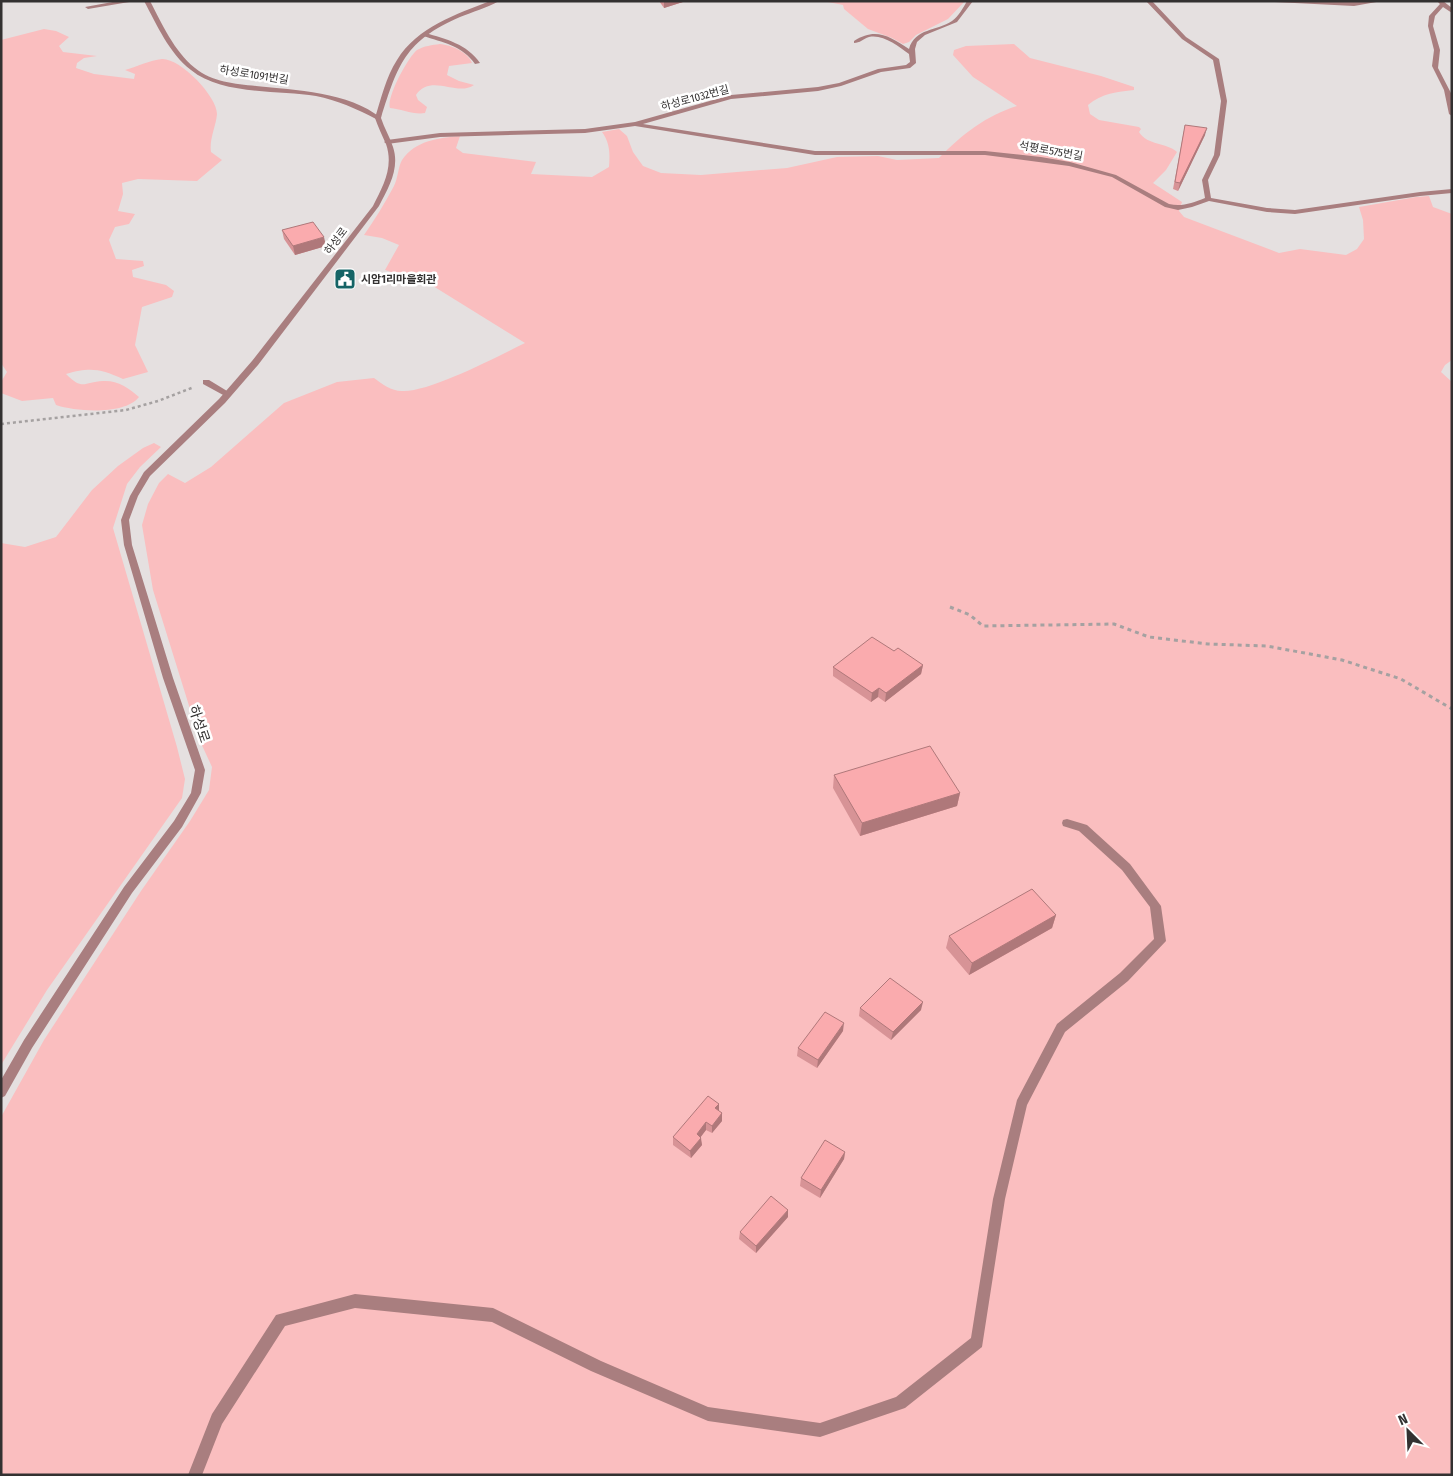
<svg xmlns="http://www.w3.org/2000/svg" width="1453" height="1476" font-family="'Fira Sans Condensed','Noto Sans KR',sans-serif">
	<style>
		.green { fill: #fabebf }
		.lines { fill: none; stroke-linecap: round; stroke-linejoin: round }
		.path-far1 { stroke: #a5a1a1; stroke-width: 2.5; stroke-dasharray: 3 3; stroke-linecap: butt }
		.path { stroke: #a5a1a1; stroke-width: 3; stroke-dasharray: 4 4; stroke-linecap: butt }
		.lane { fill: #a97e7f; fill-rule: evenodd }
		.street { fill: #a97e7f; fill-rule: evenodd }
		.wall { fill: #d79396 }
		.shaded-wall { fill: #af787a }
		.building { fill: #faabae; stroke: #af787a }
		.labels { text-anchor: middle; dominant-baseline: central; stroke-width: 5; stroke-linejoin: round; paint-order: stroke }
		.far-street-label { font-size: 11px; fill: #333131; stroke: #fff }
		.far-poi-label { font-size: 11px; font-weight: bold; fill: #333131; stroke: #fff; text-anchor: start }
		.street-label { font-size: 14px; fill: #333131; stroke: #fff }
	</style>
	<rect width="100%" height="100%" fill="#e5e0e0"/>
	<path class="green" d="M823,1H965L948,19L916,35L909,42L903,44L892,38L868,29L844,9L843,5Z
		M44,29L56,31L69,37L59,46L63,52L97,56L84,58L77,63L76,68L94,74L134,79L135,74L125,70C136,67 150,60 162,59C180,58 217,96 217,114C216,126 209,140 211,152L222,160L197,181L138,179L122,183L123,194L118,211L135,214L129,224L115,227L109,240L116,259L143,261L144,266L132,270L133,277L166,285L174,291L172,297L142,307L135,345L148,372L123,379C100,369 91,367 66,374C83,391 84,382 103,381C117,380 129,388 139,397C125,415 77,412 56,405L53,398L22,401L1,393V382L7,372L1,363V40Z
		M440,44C451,45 468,52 472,63L449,66L447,75L459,81L474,85C457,97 431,73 416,95L418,100L427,107L425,113C414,115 401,109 390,108C386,98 408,57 417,50C424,46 432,45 440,44Z
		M1014,44L1030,58L1101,76L1134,87V90C1117,92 1102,93 1088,105L1090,114L1099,120L1139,127L1141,129L1139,132C1148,146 1166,142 1177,152L1166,170L1153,183L1182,202L1179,211L1184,217L1279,253L1300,249L1346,255L1357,249L1364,239L1363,220L1359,207L1416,197L1429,196L1433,207L1452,214V360L1445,365L1441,372L1452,382V1475H1V1117L44,1040L141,891L190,821L209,790L212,767L200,741L153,590L142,525L148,504L159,483L168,474L185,483L211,467L284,403L337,382L374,378C382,384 391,391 402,391C428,393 499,356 525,343L433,286L385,270L399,245L382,238L364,235C375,219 385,203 394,186C398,178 398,167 402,160C416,140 439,138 460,136L456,148L463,153L536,162L531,174L592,177L609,167C610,154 610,143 602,132L619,129L627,136L633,152L643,166L661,173L701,175L787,168L837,157L878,156L897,160L939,158C961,135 987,115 1017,106L973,77L953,55L954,50L966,46Z
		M154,443L161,447L140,467L127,484L113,528L177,747L185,779L182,798L47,990L1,1065V543L25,547L56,537L92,490L118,466L143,448Z"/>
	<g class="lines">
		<path class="path-far1" d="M1,424L126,410L158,401L194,387"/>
		<path class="path" d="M950,607L970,615L983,626L1114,624L1149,637L1208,644L1267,646L1342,660L1401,679L1452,709"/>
		<path class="lane" d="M118,1H135L88,9L85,7Z
			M144,1H150C162,24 174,51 195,68C212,82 235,84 256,86C295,90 349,92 381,118L376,119C357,109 337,100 316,96C278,90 221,95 191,70C169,53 157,25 144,1Z
			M967,1H973L957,22L925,35L917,42L915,49L916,63L910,68L881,72L841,86L818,91L731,99L643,124L815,151H985L1041,157L1070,162L1116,175L1169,204C1182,207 1192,203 1205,198L1202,180L1214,155L1221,101L1213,60L1182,39L1146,1H1152L1186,37L1219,59L1227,101L1220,155L1208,180L1211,198L1267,208L1295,210L1420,192L1452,189V193L1420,196L1295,214L1267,212L1209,201L1192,207L1178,210L1165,207L1112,177L1069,166L985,155H815L635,126L585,133L440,137L387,144L384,142L387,140L440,133L585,129L635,122L731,95L818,87L839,83L878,69L906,65L910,62L909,54C898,46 883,34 869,37C863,39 860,43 854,43V41C875,27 890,36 909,49C915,28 937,31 952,21C959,16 963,8 967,1Z
			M1254,1H1382L1354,6Z
			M1437,1H1443L1452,8V13L1443,7L1435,16L1433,26L1440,50L1438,68L1452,95V116L1449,114L1444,90L1432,66L1434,50L1428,26L1429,16L1440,4Z
			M425,33C446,39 467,44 480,63L475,64C463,46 442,42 423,36V34Z
			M203,380H209L232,394L228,396H225L203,384Z
			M1067,819L1087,825L1130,864L1161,906L1166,941L1128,981L1065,1032L1027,1105L1005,1199L982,1347L905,1408L820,1437L708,1421L591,1371L492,1322L355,1308L285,1326L222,1424L202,1475H188L212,1414L276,1315L355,1294L493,1308L601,1361L708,1407L820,1423L896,1397L971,1338L993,1199L1017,1100L1057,1024L1120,973L1154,939L1150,907L1122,870L1079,831L1063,826L1062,823L1063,820Z"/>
		<path class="street" d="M490,1H499C487,8 472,12 460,17C405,41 398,64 381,118C384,128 390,137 393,147C400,168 389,187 379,206L258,365L225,403L150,476L138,496L129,520L132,545L173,678L205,770L201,793L182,827L132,893L32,1048L5,1096L1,1098V1080L24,1040L124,887L174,821L191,793L195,770L163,678L124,545L121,520L130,496L144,472L219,399L252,361L373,206C383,186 394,167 386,144C382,135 378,127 375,118C381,99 386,77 397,60C417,27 457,14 490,1Z"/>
	</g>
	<path class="wall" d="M659,1H686L664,8Z
		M1185,125L1205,135L1178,191L1173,189Z
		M282,230L326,246L295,255L284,239Z
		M894,651L923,665L921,674L885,702L878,697L871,702L833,676V667Z
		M834,775L960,793L957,806L860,836L833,788Z
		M1056,915L1052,928L969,975L946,948L949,936Z
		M860,1008L921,1010L891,1040L859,1016Z
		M843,1031L817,1068L797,1056L798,1048Z
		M719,1104V1111L722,1113V1121L712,1133L706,1130L700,1137L702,1145L691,1158L673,1145V1137Z
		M845,1152L844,1159L820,1198L800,1186L801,1178Z
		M788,1217L756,1253L739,1239L740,1232Z"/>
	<path class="shaded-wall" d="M668,1H686L664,8V2Z
		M1207,128L1205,135L1178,191L1180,183Z
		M324,237L326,246L295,255L293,246Z
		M923,665L921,674L885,702L886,693Z
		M879,688L878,697L871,702L872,693Z
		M960,793L957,806L860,836L862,823Z
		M1056,915L1052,928L969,975L972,963Z
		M923,1002L921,1010L891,1040L893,1032Z
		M844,1023L843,1031L817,1068L818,1060Z
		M719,1104V1111L715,1108Z
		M722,1113V1121L712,1133V1126Z
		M706,1122V1130L697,1142V1134Z
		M701,1138L702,1145L691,1158L690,1151Z
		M845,1152L844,1159L820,1198L821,1190Z
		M788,1210V1217L756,1253V1246Z"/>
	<path class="building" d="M1185,125L1207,128L1180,183L1175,182Z
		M313,222L324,237L293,246L282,230Z
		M872,637L894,651L898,648L923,665L886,693L879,688L872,693L833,667Z
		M930,746L960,793L862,823L834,775Z
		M1032,889L1056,915L972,963L949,936Z
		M890,978L923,1002L893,1032L860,1008Z
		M825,1012L844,1023L818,1060L798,1048Z
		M708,1096L719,1104L715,1108L722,1113L712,1126L706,1122L697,1134L701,1138L690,1151L673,1137Z
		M825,1140L845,1152L821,1190L801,1178Z
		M771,1196L788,1210L756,1246L740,1232Z"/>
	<defs>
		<g id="civic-square" transform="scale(1.125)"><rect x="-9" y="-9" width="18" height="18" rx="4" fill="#156466" stroke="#fff"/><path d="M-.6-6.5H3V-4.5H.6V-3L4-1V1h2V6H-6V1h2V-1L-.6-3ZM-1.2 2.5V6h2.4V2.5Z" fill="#fff"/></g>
	</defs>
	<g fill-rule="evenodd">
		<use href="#civic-square" x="345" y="279"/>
	</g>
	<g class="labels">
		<g class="far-street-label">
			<text transform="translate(254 75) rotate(9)">하성로1091번길</text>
			<text transform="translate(695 98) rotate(-15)">하성로1032번길</text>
			<text transform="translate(1051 151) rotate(10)">석평로575번길</text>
			<text transform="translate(336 241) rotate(-53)">하성로</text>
		</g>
		<g class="far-poi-label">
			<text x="361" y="279">시암1리마을회관</text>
		</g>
		<g class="street-label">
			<text transform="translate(199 724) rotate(71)">하성로</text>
		</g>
	</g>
	<rect width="1453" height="1476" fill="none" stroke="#333131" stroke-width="5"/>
	<g transform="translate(1408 1431) rotate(336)" stroke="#ffffff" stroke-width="4" paint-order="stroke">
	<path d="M0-4L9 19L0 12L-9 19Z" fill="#333131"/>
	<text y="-8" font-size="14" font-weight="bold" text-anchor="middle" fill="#333131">N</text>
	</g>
</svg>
